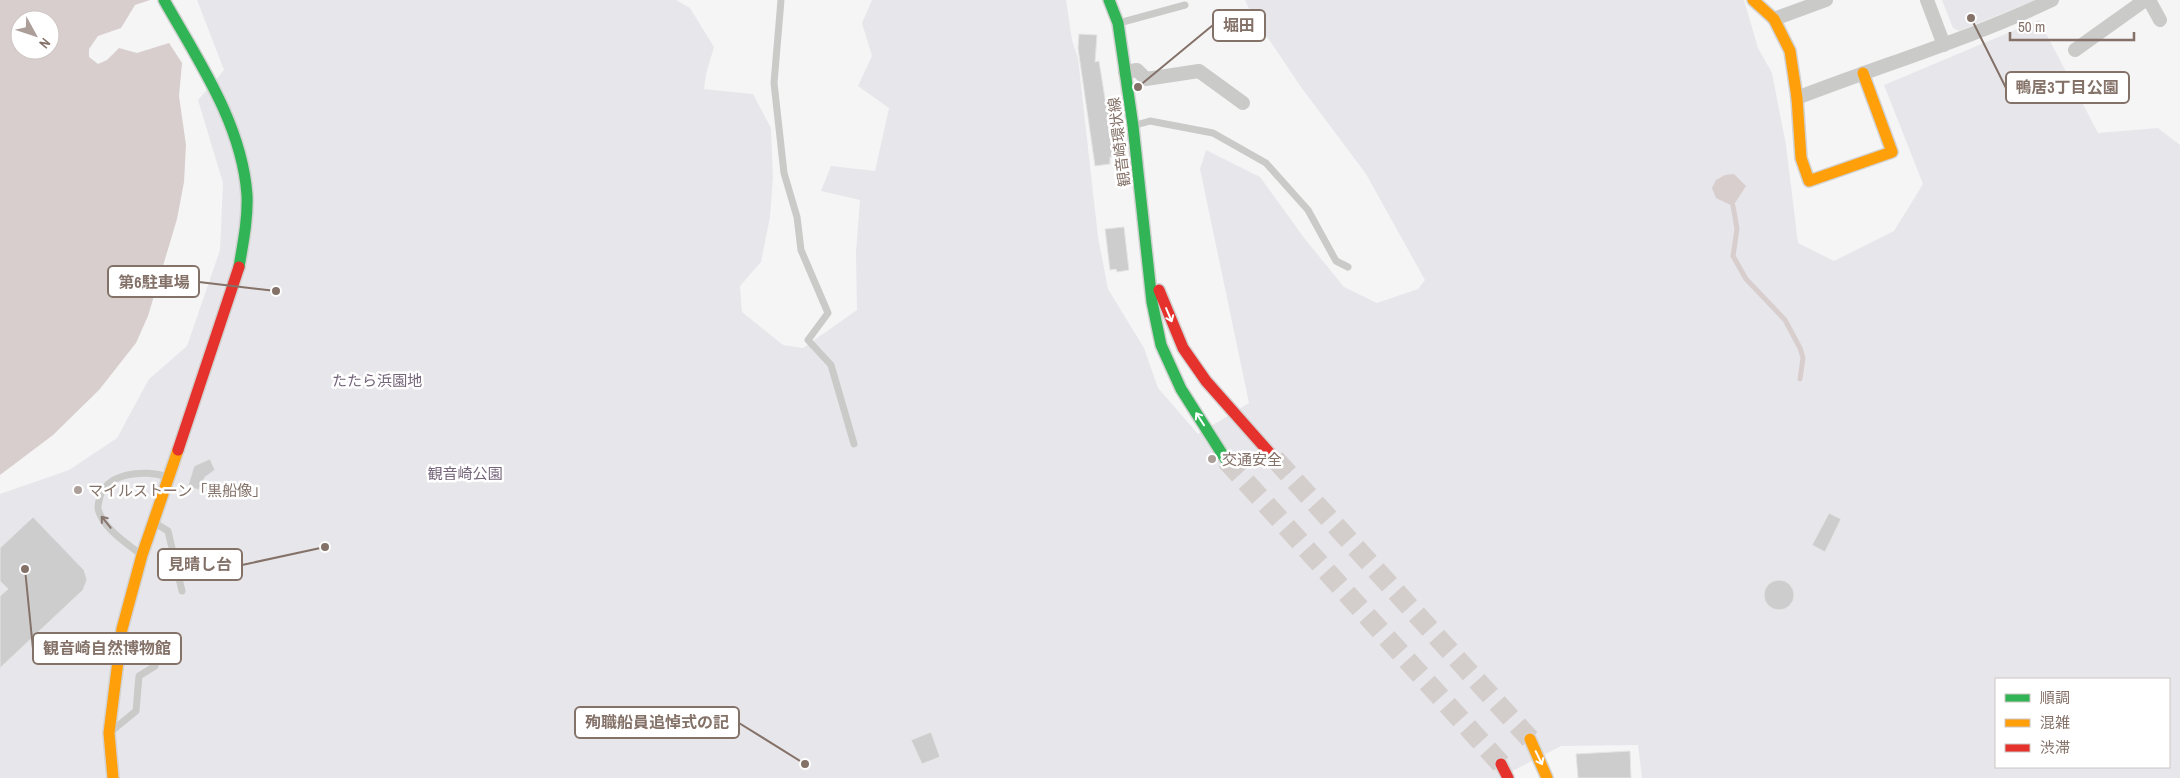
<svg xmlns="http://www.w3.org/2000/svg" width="2180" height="778" font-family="'Archivo Narrow','Noto Sans JP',sans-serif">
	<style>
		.green { fill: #e7e6ea; fill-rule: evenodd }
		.water { fill: #d7cecd; fill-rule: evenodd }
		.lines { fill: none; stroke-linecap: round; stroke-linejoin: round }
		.stream { stroke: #d7cecd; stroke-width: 5 }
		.building { fill: #cecdcd; stroke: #e5e5e6 }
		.secondary-tunnel { stroke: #d3cdcb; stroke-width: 20; stroke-dasharray: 20 10; stroke-linecap: butt }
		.fast-casing { stroke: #d3d2d2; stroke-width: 14 }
		.slow-casing { stroke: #d3d2d2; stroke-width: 14 }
		.jam-casing { stroke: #d3d2d2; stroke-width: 14 }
		.lane { stroke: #cacac9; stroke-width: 7 }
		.street { stroke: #cacac9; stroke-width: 14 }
		.fast { stroke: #30b455; stroke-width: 11 }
		.slow { stroke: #ff9f0a; stroke-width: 11 }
		.jam { stroke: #e5322d; stroke-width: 11 }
		.oneway { stroke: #fff }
		.oneway2 { stroke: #88756d }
		.poi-dot { fill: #ac9f9a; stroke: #fff; stroke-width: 2 }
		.labels { text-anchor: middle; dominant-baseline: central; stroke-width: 5; stroke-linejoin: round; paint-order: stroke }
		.street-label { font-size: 15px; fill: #847168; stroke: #fff }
		.park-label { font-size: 15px; fill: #75667b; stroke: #fff }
		.poi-label { font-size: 15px; fill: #847168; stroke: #fff; text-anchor: start }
		.leader { fill: none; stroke: #847168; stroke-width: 2 }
		.callout-dot { fill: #847168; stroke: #fff; stroke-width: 2 }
		.callout { fill: #fff; stroke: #847168; stroke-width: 2 }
		.callout-label { font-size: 16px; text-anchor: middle; font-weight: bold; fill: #847168 }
	</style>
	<rect width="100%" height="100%" fill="#f5f5f6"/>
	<path class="green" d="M197,0H676L690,8L714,47L706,74L704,89L753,94L771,128L773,178L770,217L761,262L740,286L742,312L783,345L803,348L857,310L856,252L860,200L821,191L831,166L875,171L889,108L858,86L872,56L862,23L872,0H1066L1072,40L1078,58L1098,237L1108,289L1144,348L1158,388L1198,434L1249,403L1200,169L1206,150L1260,177L1305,239L1344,287L1377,303L1418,289L1425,280L1366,174L1301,87L1251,13L1245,0H1744L1758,48L1772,73L1786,145L1798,243L1834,261L1894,231L1923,184L1884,85L2039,20L2098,133L2158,128L2180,145V778H1642L1638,745L1561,746L1499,778H0V494L69,470L117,438L149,379L187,346L220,250L223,183L198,100L224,70ZM1996,679H2169V767H1996Z
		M1942,0H2036L1959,31L1953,28Z"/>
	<path class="water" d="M0,0H150L135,5L121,28L98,36L89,49V57L98,64L107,60L119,48L137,53L169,43L182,63L179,96L186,145L184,182L177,219L148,316L136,343L99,390L53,435L0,475ZM20,20H50V50H20Z
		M1734,174L1746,186L1733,206L1716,198L1712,188L1716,180L1725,175Z"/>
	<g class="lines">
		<path class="stream" d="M1733,206L1737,229L1733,256L1746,279L1785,320L1800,348L1803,358L1800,379"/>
	</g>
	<path class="building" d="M1079,34L1097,35L1095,62L1099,61L1106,105L1109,104L1111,122H1108L1113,157H1110V164L1095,166L1078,48Z
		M1124,227L1129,270L1117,272L1116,269L1110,270L1105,229Z
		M210,459L215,470L205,477L199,490L188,486L194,466Z
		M1829,513L1841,519L1825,552L1812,545Z
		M33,517L84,570L87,580L83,590L0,668V596L8,589L0,581V548Z
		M1764 595a15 15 0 1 1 30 0a15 15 0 1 1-30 0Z
		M931,732L940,757L922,764L911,740Z
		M1630,751L1631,778H1578L1576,754Z"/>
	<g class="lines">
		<path class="secondary-tunnel" d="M1275,459L1530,739
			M1226,460L1501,764"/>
		<g class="fast-casing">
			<path id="fast" d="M164,0C198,60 242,124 247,195C248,219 243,243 239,267
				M1109,0L1118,23L1133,126L1152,302L1161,345L1181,389L1226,460"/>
		</g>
		<g class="slow-casing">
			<path id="slow" d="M1753,0L1774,19L1790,51L1797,98L1801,158L1809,181L1892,152L1863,73
				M1530,739L1547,778
				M113,778L109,733L122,629L142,555L178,450"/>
		</g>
		<g class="jam-casing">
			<path id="jam" d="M1159,290L1183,348L1206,381L1275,459
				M178,450L239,267
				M1501,764L1508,778"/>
		</g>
		<path class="lane" d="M781,0L774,83L784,173L797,217L801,250L828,313L808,340L831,365L854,444
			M1119,23L1185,5
			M1136,125L1150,121L1213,133L1266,163L1308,210L1336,261L1348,267
			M155,523L168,531L182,591
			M139,553C125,542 105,529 99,512C97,508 98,505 99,501C103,472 146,469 167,477
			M114,729L136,711L139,676L155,666"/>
		<path class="street" d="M1927,0L1944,45
			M2149,0L2160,20
			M1774,19L1826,0
			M2075,50L2145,0
			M1125,72L1137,70L1146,79L1199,71L1243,103
			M1797,98C1882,65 1969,39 2052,0"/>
		<use href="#fast" class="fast"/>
		<use href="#slow" class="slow"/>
		<use href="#jam" class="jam"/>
	</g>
	<defs><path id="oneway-shaft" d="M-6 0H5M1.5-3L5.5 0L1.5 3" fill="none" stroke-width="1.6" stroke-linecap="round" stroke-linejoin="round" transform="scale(1.25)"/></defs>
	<g class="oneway">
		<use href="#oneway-shaft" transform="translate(1169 315) rotate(67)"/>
		<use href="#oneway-shaft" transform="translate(1200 419) rotate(-123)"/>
		<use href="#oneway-shaft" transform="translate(1539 758) rotate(64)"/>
	</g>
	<use class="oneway2" href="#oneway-shaft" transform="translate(106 522) rotate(-129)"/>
	<g class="poi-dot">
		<circle cx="1212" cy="459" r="5"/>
		<circle cx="78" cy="490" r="5"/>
	</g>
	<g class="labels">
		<g class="street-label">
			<text transform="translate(1119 142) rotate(-97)">観音崎環状線</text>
		</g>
		<g class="park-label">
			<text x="377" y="380">たたら浜園地</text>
			<text x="465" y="473">観音崎公園</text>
		</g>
		<g class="poi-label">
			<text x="1222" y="459">交通安全</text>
			<text x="88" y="490">マイルストーン「黒船像」</text>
		</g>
	</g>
	<path class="leader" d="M1138 87L1213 25M1971 18L2006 88M276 291L199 282M325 547L242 565M25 569L33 649M805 764L739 723"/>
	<g class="callout-dot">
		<circle cx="1138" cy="87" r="5"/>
		<circle cx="1971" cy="18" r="5"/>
		<circle cx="276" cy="291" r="5"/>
		<circle cx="325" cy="547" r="5"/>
		<circle cx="25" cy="569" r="5"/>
		<circle cx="805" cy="764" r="5"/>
	</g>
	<g class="callout">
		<rect x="1213" y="10" width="52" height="31" rx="5"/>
		<rect x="2006" y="72" width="123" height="31" rx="5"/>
		<rect x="108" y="266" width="91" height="31" rx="5"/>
		<rect x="158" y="549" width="84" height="31" rx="5"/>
		<rect x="33" y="633" width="148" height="31" rx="5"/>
		<rect x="575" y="707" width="164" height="31" rx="5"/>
	</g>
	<g class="callout-label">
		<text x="1239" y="31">堀田</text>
		<text x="2067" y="93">鴨居3丁目公園</text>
		<text x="154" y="288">第6駐車場</text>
		<text x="200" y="570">見晴し台</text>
		<text x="107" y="654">観音崎自然博物館</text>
		<text x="657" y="728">殉職船員追悼式の記</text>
	</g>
	<rect x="1995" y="678" width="175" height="90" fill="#ffffff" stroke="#cec6c3"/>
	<rect x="2005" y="694" width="25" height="8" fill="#30b455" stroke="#cec6c3"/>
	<text x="2040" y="703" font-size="15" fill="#847168">順調</text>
	<rect x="2005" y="719" width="25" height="8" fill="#ff9f0a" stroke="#cec6c3"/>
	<text x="2040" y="728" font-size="15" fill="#847168">混雑</text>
	<rect x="2005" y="744" width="25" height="8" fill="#e5322d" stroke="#cec6c3"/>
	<text x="2040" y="753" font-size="15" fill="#847168">渋滞</text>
	<g transform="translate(35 35) rotate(130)"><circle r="24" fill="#ffffff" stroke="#cec6c3"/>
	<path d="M0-4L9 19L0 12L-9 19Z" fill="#ac9f9a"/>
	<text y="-8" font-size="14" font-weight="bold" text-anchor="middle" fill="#847168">N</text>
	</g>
	<path d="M2010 32v8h124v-8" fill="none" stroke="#847168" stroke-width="2.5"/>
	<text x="2018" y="32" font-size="15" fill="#847168" stroke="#ffffff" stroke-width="4" paint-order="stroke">50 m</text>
</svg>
